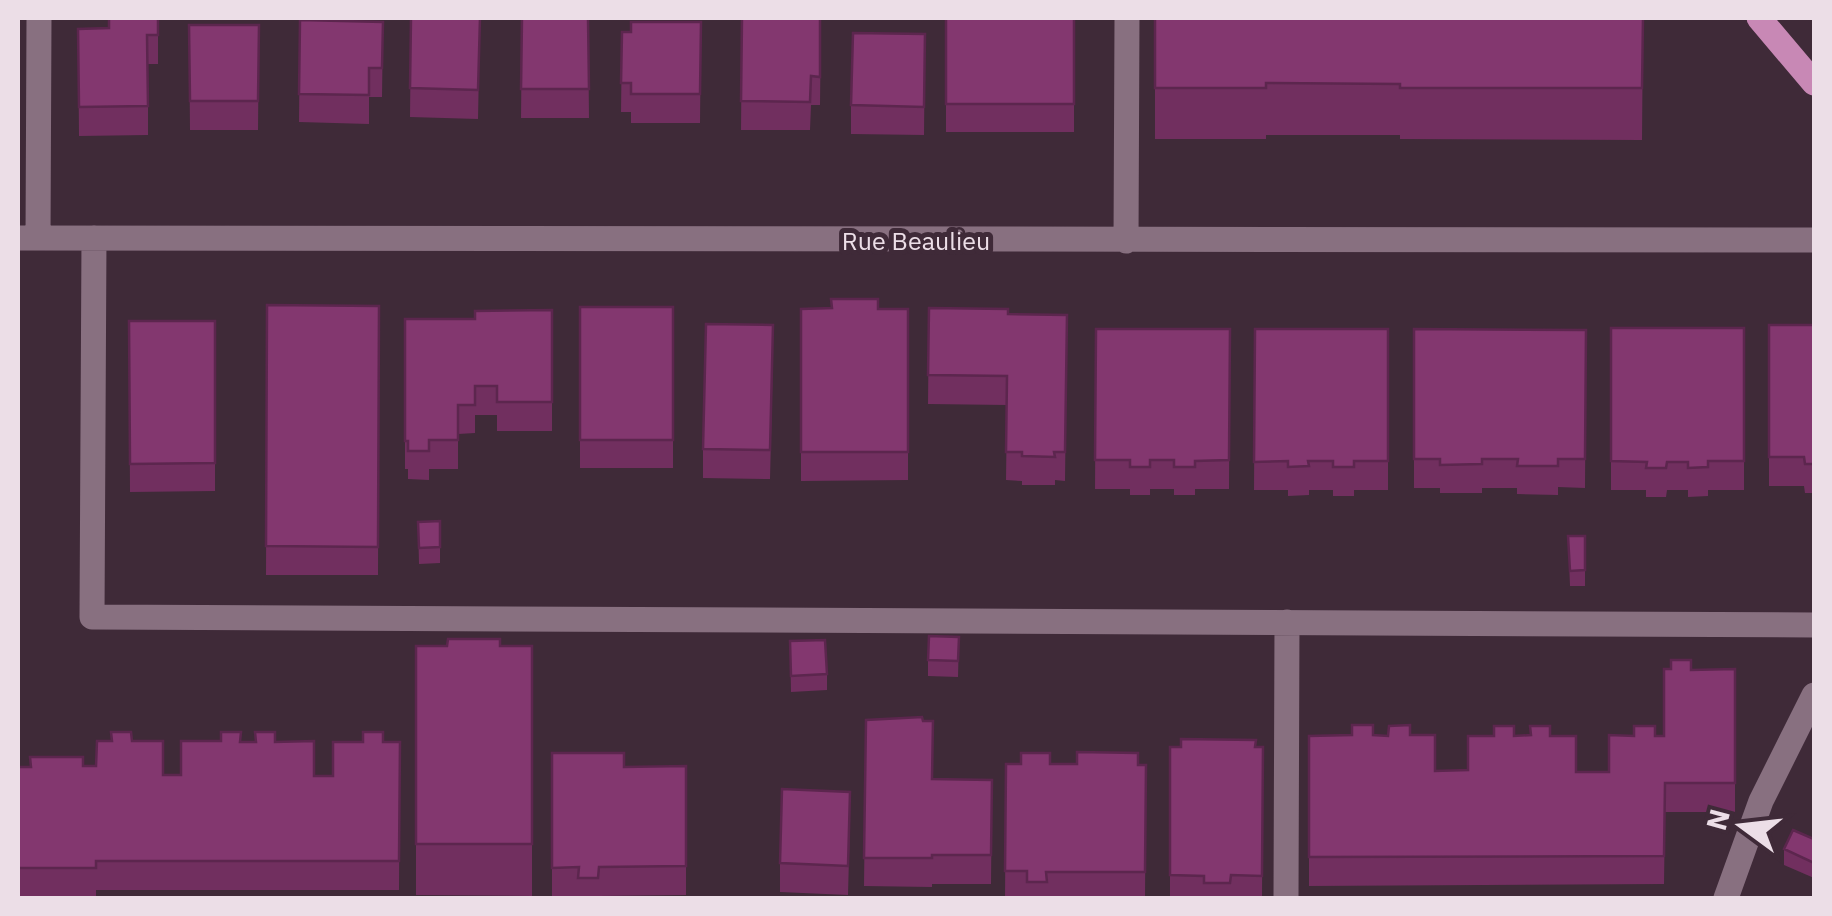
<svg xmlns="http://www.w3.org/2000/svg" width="1832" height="916" font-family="'IBM Plex Sans',sans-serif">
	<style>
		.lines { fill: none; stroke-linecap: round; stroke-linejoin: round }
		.minor { stroke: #887080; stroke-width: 25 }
		.major { stroke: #c888b5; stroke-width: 25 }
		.wall { fill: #712f5f }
		.building { fill: #83376f; stroke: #5c264e; stroke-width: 2.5 }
		.labels { text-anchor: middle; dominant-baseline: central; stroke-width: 10; stroke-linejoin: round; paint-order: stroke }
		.street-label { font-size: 25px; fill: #ecdee7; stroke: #3f2a38 }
	</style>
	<rect width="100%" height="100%" fill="#3f2a38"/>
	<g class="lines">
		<path class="minor" d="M18,238L1814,240
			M38,238L39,18
			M94,238L92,617L1814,625
			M1126,241L1127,18
			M1286,898L1287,622
			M1726,898L1761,801L1814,695"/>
		<path class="major" d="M1759,18L1814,83"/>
	</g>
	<path class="wall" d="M158,18V64H148V135L79,136L78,29L109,28Z
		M411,18H480L478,119L410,117Z
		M522,18H588L589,118H521Z
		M742,18H821L820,105H811L810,130H741Z
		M946,18H1074V132H946Z
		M1155,18H1643L1642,140L1400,139V135H1266V139H1155Z
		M300,20L383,22L382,97H369V124L299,122Z
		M701,22L700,123H631V112H621L622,32Z
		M189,25H259L258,130H190Z
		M925,34L924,135L851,134V105Z
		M267,305L379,306L378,575H266Z
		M580,307H673V468H580Z
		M929,308L1008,314L1067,315L1065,481L1055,480V485H1022V481L1006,480L1007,405L928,404Z
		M801,309H908V480L801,481Z
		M552,310V431H497V415H475V433L458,434V469H429V480L408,479V469H405V319H475Z
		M129,321H215V491L130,492Z
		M1769,325H1814V493H1805L1804,486H1769Z
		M1611,328H1744V490H1708V496L1688,497V490H1667L1666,497H1646V490H1611Z
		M1096,329H1230L1229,489H1195V495H1174V489H1150V495H1130V489H1095Z
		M1255,329H1388V490H1354V496H1333V490H1309V495L1288,496V490H1254Z
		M1414,329L1586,330L1585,488L1558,487V495L1517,494V488H1482V493H1440V488H1414Z
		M773,354L770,479L703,478V449Z
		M440,521V563L419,564L418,522Z
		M1568,536L1585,570V586H1570Z
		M959,637L958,677L928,676V660Z
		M790,641L827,674V690L791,692Z
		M416,646H532V896L416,895Z
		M1735,669V812H1665L1664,884L1309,886V736L1410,735L1435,771L1468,770L1514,736H1550L1576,772H1609L1655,736H1664L1691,670Z
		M866,720L932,779L992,780L991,884H932V887L864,886Z
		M132,741L163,775H181L241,742H275L314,776H333L383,742H400L399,890H96V897H18V767L96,766Z
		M1170,747H1263L1262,898H1170Z
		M552,753L624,767L686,766V895L599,896V898H578V896H552Z
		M1006,764L1146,765L1145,898H1005Z
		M850,820L848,895L780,892V863Z
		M1814,839V878L1784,865V849Z"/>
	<path class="building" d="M109,18H158V35H147L148,106L79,107L78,29L109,28Z
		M411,18H480L478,90L410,88Z
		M522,18H588L589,89H521Z
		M742,18H820V77L811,76L810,102L741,101Z
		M946,18H1074V104H946Z
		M1155,18H1643L1642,88H1400V84L1266,83V88H1155Z
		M300,20L383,22L382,68H369V95L299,94Z
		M631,22H701L700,94H631V83H621L622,32H631Z
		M189,25H259L258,101H190Z
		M853,33L925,34L924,107L851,105Z
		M831,299H878V309H908V452H801V309L832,308Z
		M267,305L379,306L378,547L266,546Z
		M580,307H673V440H580Z
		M929,308L1008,309V314L1067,315L1065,452H1054L1055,457L1022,456V452H1006L1007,376L928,375Z
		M552,310V402H497V386H475V405H458V440H429V451H408V441H405V319H475V311Z
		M129,321H215V463L130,464Z
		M706,324L773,325L770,450L703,449Z
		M1769,325H1814V464H1805L1804,457H1769Z
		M1611,328H1744V461H1708V467L1688,468V462H1667L1666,468H1646L1647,462L1611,461Z
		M1096,329H1230L1229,460L1195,461V467H1174V460H1150V467H1130V460H1095Z
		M1255,329H1388V461H1354V467H1333V461H1308L1309,466L1288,467V461L1254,462Z
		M1414,329L1586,330L1585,459H1558V466H1517L1518,459H1482V464L1440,465V459H1414Z
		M440,521V547L419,548L418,522Z
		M1568,536H1585V570L1570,571Z
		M929,636L959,637L958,661L928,660Z
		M448,639H500V646H532V844H416V646H447Z
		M825,640L827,674L791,676L790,641Z
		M1671,660H1691V670L1735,669V783H1665L1664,856L1309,857V736L1352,735V725H1373V735L1388,736L1389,726L1410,725V735H1435V771L1468,770V736H1494V726H1514V736L1531,735L1530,726H1550V736H1576V772H1609V735L1634,736V726H1655V736H1664V669H1671Z
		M922,717L923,721H933L932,779L992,780L991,855H932V858H864L866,720Z
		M111,732H131L132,741H163V775H181V741H221V732H241L240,742H256L255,732H275V742L314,741V776H333V742H363V732H383V742H400L399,861H96V868H18V767H31L30,757H83V766H96L97,741H112Z
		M1181,739L1256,740L1255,747H1263L1262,876L1231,875L1230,883H1204V876L1170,875V747H1181Z
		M1077,752L1138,753V765H1146L1145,872H1046L1047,882H1027V871H1005L1006,764H1021V753H1050V764H1077Z
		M552,753H624V767L686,766V866L599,867L598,878H578L579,867L552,868Z
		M782,789L850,792L848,866L780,863Z
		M1793,830L1814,839V863L1784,849Z"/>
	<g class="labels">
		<g class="street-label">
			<text x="916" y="240">Rue Beaulieu</text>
		</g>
	</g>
	<rect width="1832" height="916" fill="none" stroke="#ecdee7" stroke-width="40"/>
	<g transform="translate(1742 826) rotate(285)" stroke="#3f2a38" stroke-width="8" paint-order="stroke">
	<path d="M0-8L18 38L0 25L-18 38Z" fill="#ecdee7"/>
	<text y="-15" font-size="28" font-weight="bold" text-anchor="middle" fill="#ecdee7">N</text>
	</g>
</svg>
